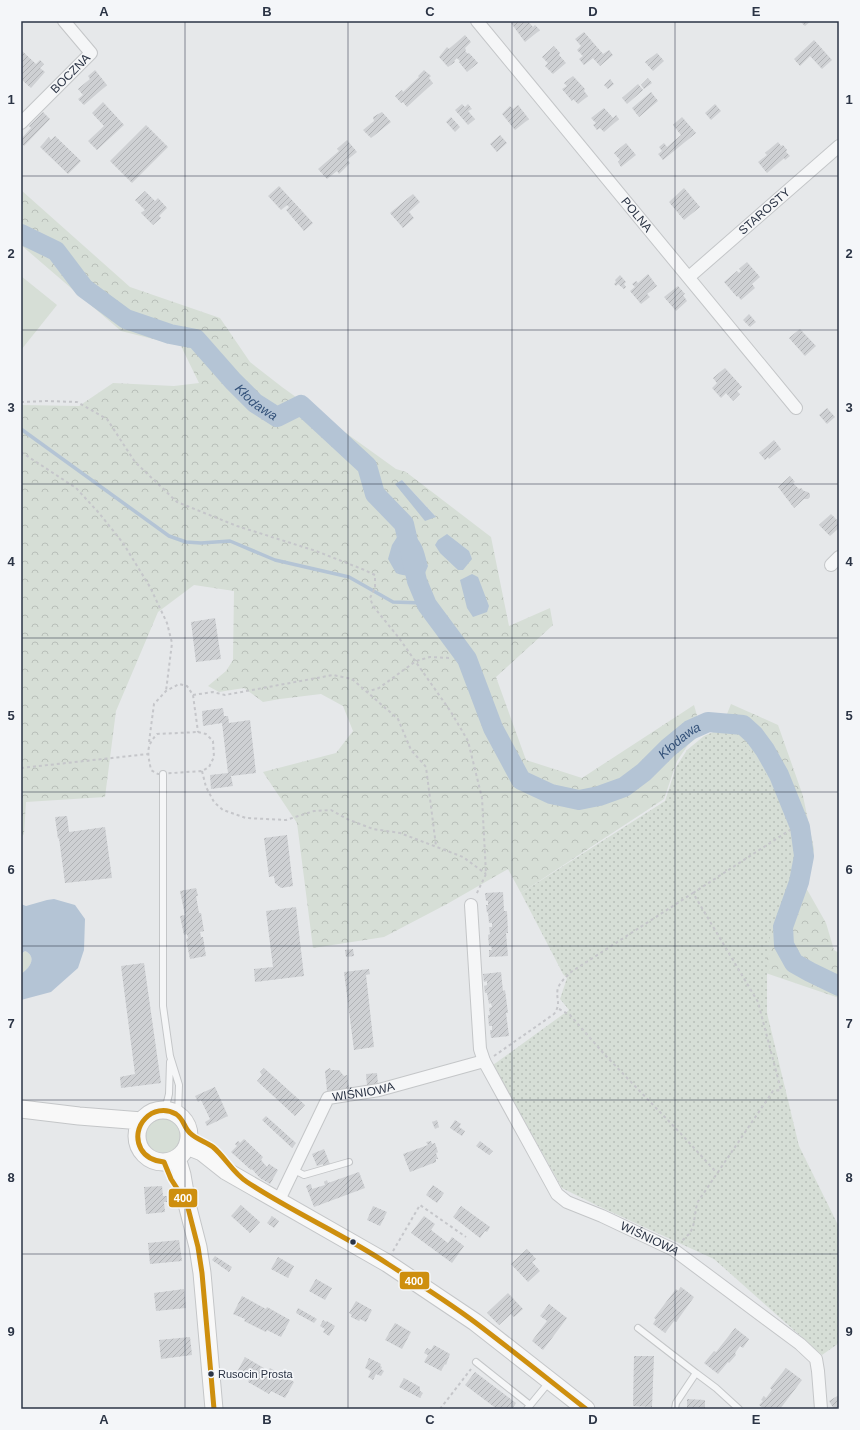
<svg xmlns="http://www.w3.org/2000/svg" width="860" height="1430" font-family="Helvetica,sans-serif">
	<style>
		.grass { fill: #d6ded6 }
		.forest { fill: url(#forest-crowns); fill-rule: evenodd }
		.garden { fill: url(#garden-dots) }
		.water { fill: #b4c4d5 }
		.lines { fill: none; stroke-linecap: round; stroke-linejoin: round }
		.stream { stroke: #b4c4d5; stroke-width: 3.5 }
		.river { stroke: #b4c4d5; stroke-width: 20 }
		.building { fill: url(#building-hatch) }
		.lane-casing { stroke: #c4c6c8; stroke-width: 8 }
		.street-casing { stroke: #c4c6c8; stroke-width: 14 }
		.secondary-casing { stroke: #c4c6c8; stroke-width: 19 }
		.path { stroke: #c5c6ca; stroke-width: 2; stroke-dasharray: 3 3; stroke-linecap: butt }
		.lane { stroke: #f5f6f7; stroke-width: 6 }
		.street { stroke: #f5f6f7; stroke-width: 12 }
		.secondary { stroke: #f8f8f8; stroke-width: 17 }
		.bus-1-casing { stroke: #f4f6f9; stroke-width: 8 }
		.bus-1 { stroke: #ce8f0e; stroke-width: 5 }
		.grid { fill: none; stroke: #2b3445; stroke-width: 1; stroke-opacity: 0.55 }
		.bus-dot { fill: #2b3445; stroke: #f4f6f9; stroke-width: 1.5 }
		.labels { text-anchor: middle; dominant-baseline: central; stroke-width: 3.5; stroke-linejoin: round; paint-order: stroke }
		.bus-label { font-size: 11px; fill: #2b3445; stroke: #f4f6f9; text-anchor: start }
		.street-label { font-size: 12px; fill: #2b3445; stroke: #f4f6f9 }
		.water-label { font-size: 13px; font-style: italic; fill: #34527a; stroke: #f4f6f9 }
		.line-badge { stroke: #f4f6f9; stroke-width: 1.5 }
		.badge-label { font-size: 11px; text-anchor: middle; font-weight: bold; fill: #fff }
		.neatline { fill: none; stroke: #2b3445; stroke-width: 1.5 }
		.grid-label { font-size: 13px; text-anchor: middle; font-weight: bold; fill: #2b3445 }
	</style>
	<defs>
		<pattern id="forest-crowns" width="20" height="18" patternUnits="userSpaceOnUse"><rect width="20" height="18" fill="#d6ded6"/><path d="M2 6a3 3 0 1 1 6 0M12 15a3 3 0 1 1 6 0" fill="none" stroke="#b8bfb9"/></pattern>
		<pattern id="garden-dots" width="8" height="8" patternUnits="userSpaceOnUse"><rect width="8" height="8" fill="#d6ded6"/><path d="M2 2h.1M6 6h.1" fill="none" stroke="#b8bfb9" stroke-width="1.8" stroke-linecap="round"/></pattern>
		<pattern id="building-hatch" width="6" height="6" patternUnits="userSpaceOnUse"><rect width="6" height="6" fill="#ced0d3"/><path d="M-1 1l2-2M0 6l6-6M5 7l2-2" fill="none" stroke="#b1b3b6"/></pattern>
	</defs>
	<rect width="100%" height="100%" fill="#e6e8ea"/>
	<path class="grass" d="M21,276L57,305L21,350Z
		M25,951C38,957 29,969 21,974V954Z
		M146 1136a17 17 0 1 1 34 0a17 17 0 1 1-34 0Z"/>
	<path class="forest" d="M21,190L130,287L220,318L250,362L282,387L396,469L406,472L491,537L509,626L550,608L553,625L496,677L526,760L582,778L694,705L702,733L688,745L677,761L664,799L521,893L508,869L447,904L384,937L313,948L297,823L263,772L336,753L353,731L343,706L321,694L280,699L263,702L244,688L219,692L208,686L226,671L233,660L234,591L194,585L158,612L116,711L105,797L26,802L24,834L21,838V405L79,406L113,383L174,386L199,383L181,346L121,331L21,245ZM402,480L436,517L396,485Z
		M731,704L778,725L803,796L814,849L805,886L826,923L834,950L839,953V998L751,968L779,828L721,729Z"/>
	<path class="garden" d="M718,730L735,737L745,745L758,760L798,830L802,861L794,891L779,914L767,945V1013L799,1146L839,1227V1343L822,1355L714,1259L596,1205L562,1188L493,1065L569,1010L560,999L567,978L563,974L521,893L665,801L676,767L687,750L704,736Z"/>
	<path class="water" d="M402,480L436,517L425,521L395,484Z
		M401,531C422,535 423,548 428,566L425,573C414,576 406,577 396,573L388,559L392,545Z
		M447,534L469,551L472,559L463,570H458L440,553L435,545L438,540Z
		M472,574L478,577L489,606L487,612L473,617L467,608L460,580Z
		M54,899L75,905L85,919L84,950L78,968L51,992L21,1000V974C29,969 38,957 25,951L21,954V904L26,906L47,900Z"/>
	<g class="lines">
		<path class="stream" d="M21,429L169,536L186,542L201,543L230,541L275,560L349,577L393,602L423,603L427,605"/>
		<path class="river" id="s1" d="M21,234L56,251L84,288L126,319L170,334L196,339L233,381L255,403L277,417L301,405L367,466L375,494L404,524L417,581L427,605L467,659L493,728L521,780L551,794L579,800L599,796L624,787L644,772L668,748L690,730L708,722L743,725L754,735L765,750L779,775L800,827L804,856L799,882L783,927L784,945L794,963L810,972L839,986"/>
	</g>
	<path class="building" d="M514,21H528L533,27L535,25L540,30L525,42L511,23Z
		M800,21H811L805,26Z
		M584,32L603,54L609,50L613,55L600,66L593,58L584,65L579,59L583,56L577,50L581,46L575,39Z
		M465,35L471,42L465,48L466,50L465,51L468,54L469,53L478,63L467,72L459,62L460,61L457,58L454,61L455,62L448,67L439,57L447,47L449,49Z
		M814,40L832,60L822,69L810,56L800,66L794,59Z
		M554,46L560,53L559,55L566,63L553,74L545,66L548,63L542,57Z
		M21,50L36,64L40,60L44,64L40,68L45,72L31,88L21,79Z
		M657,53L664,61L653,71L645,62Z
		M95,70L107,85L84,105L78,99L83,95L78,89L90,79L88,76Z
		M424,70L431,76L429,78L433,83L407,107L403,102L401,103L395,96L402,90L403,92L419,77L418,76Z
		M573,76L585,89L584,91L588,96L578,104L573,99L572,101L562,89L567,86L564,83Z
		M648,78L652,83L644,89L641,85Z
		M610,79L614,84L608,89L604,85Z
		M638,84L643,90L627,104L622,98Z
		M651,92L658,101L639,117L632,108Z
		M103,102L124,125L97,150L88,141L104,126L92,113Z
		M462,104L465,107L468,104L472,109L468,111L475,119L468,125L455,110Z
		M715,104L721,111L711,120L705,113Z
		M518,105L529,119L515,130L502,114L510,106L513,109Z
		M604,108L613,118L616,115L619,119L604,132L600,128L597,130L593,125L596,123L591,118Z
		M43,112L50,119L24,146L21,142V139L31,128L29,126Z
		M382,112L391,122L371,138L363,130L374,121L373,117Z
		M451,117L460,127L455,132L446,122Z
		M682,117L696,133L663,160L658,154L662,151L659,147L664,143L667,147L681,135L673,125Z
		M146,125L168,147L132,183L110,161Z
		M500,135L507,143L497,152L490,144Z
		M55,136L81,161L68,174L40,147L49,137L51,140Z
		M347,140L357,152L347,160L350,163L339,174L337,171L327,179L318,169L339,151L337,149Z
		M778,142L781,146L783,145L787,150L786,152L790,156L785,160L784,158L767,173L758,162L767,155L765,153Z
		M626,143L636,155L621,167L618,162L620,160L614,153Z
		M279,186L313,223L304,231L286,210L289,207L287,205L281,210L268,196Z
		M684,188L700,207L684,220L669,202Z
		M145,191L155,201L158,198L167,208L159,216L161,218L153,225L141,213L145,210L135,200Z
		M413,194L420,202L409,212L414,218L403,228L390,213Z
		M747,262L760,277L752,284L755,288L741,300L738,296L737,297L724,282L737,271L739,273L741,271L739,269Z
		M648,274L657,286L647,294L650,297L641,304L630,291L635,287L632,284L636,281L638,283Z
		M620,275L626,282L624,284L626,287L624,289L618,284L616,286L614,284L616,282L615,280Z
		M678,286L685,294L683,295L687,301L676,311L664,297Z
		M749,314L756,322L750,327L743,320Z
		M800,329L816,346L805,356L789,338Z
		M725,368L742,387L737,391L740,394L733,401L726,393L721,398L712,388L717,383L713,378Z
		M827,408L835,417L827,424L819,415Z
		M774,440L781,449L769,459L768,457L765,460L759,453Z
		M790,476L795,482L793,483L799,489L801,488L804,491L808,492L810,494V497L808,499H804L794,508L778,487Z
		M831,514L839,522V528L830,536L819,525Z
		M215,618L221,659L196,662L191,622Z
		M223,708L224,716H228L229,723L250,720L256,773L231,776L233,786L211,789L210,775L228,773L222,723L203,726L202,711Z
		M67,816L69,832L105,827L112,878L65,883L59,838L58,839L55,817Z
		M287,835L293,886L281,888L275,883L274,876L269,877L264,838Z
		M196,888L198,896H196L199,913H201L204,931L200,932L201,937H203L206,956L190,959L186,939L188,938L187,934L184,935L180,916L185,915L180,891Z
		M503,892L504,911H507L508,933H506L508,956L489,957V950H492L491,946H489L488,935L490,934L489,927H492V923H489L488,912L487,913L486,905H488V901H486L485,893Z
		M296,907L304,976L255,982L254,969L273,967L266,911Z
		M353,949L354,956L346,957L345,950Z
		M144,963L161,1083L121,1088L120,1077L135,1074L121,966Z
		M369,969L370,974L366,975L374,1047L354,1050L344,972Z
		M501,972L503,991L505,990L508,1013H506L509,1036L491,1038L490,1030H492V1026H489L488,1015H490L489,1008L492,1007L491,1003L489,1004L487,993H485L484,986L487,985V981L484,982L483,974Z
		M264,1068L305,1105L295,1116L257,1081L262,1075L260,1072Z
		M330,1068L331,1070H339L344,1076L347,1075L349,1089L327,1091L325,1071Z
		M377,1073L378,1085L367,1086L366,1074Z
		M215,1087L228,1116L207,1126L205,1122L210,1119L201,1100L198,1102L195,1096Z
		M266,1116L296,1143L292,1148L262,1120Z
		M437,1120L439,1127L435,1129L432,1122Z
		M455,1120L461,1124L459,1127L465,1131L462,1136L450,1128Z
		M244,1139L263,1157L261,1160L267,1167L269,1164L278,1170L270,1184L260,1178L252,1169L251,1170L231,1152L237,1146L235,1144L238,1141L240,1143Z
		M431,1141L432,1144L435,1143L438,1152L436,1153L438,1159H436V1162L410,1172L403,1154L428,1145L426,1142Z
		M480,1141L493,1151L489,1155L476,1146Z
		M324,1149L330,1164L324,1167L323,1164L317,1166L312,1154Z
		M359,1172L365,1188L314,1207L306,1186L311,1184L312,1189L325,1185L324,1182L327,1180L328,1183Z
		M433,1185L444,1193L437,1203L426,1195Z
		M162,1186L163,1196H167V1202H164L165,1212L146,1214L144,1187Z
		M241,1205L260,1222L250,1233L231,1216Z
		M373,1206L387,1212L380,1226L367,1220Z
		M461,1206L490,1227L487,1232L485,1231L480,1238L453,1217Z
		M272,1216L279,1221L274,1228L267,1223Z
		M424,1216L435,1224L431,1230L448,1243L452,1237L464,1246L452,1263L411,1233Z
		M179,1240L182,1261L150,1264L148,1243Z
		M527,1249L536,1259L532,1262L540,1271L528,1282L511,1264Z
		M215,1256L232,1267L229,1272L212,1260Z
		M278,1257L294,1266L288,1278L271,1269Z
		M316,1279L332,1288L325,1300L309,1291Z
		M681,1287L694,1297L676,1322L674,1321L665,1333L653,1324L656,1319L654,1318L676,1289L678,1291Z
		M184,1289L186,1308L156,1311L154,1293Z
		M508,1293L523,1309L514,1317L511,1314L499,1325L487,1313Z
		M242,1296L266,1309L267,1307L290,1320L281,1337L267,1330L266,1332L244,1321L245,1319L233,1314Z
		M356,1301L372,1310L366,1322L360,1319L359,1321L351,1317L352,1315L349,1313Z
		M549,1304L567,1318L543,1350L532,1341L547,1321L540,1316Z
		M298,1308L317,1319L314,1323L296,1313Z
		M323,1320L326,1322L327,1321L335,1326L329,1336L323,1332L325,1329L320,1326Z
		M395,1323L411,1332L402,1349L385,1340Z
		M735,1328L749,1339L743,1348L740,1346L735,1353L736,1355L729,1363L728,1362L718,1374L704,1363L714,1351L716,1352Z
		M190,1337L192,1355L161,1359L159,1340Z
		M434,1345L450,1354L446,1365L445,1364L441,1371L424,1362L428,1355L424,1353L427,1348L431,1350Z
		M634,1356H654L652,1407L633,1406Z
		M245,1357L269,1371L270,1368L294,1382L285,1398L271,1391L269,1394L248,1382L249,1380L236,1374Z
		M369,1358L381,1364L380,1366L382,1367L381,1369L384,1371L381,1376L376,1374L373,1380L368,1377L371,1371L365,1368Z
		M786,1368L802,1380L780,1409H764L759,1405L763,1401L761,1400L764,1396L766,1398L772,1390L770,1388Z
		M475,1372L516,1403L512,1409H497L465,1385Z
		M404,1378L420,1387V1391L423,1393L420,1398L399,1387Z
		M839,1395V1409H834L829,1401Z
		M687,1399L705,1400V1409H687Z"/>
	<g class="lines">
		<g class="lane-casing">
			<path id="lane" d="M163,774V1006L170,1056L179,1085L178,1115
				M165,1110L169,1094L170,1062
				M294,1170L304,1175L349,1162
				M638,1328L696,1373
				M476,1362L530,1405
				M527,1409L550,1381
				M675,1409L676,1403L696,1373L716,1388L739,1409"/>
		</g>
		<g class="street-casing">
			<g id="street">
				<path id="s2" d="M477,21L796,408"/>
				<path id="s3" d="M21,123L91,53L64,21"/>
				<path id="s4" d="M689,277L839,146"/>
				<path d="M831,565L839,557"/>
				<path id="s5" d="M471,905L480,1049L484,1061L557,1194L567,1202L602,1216L674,1250L800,1344L816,1359L818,1371L821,1409"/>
				<path id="s6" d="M279,1200L328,1098L379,1090L484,1061"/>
			</g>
		</g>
		<g class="secondary-casing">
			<path id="secondary" d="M21,1109L79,1116L142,1121
				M137 1136a26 26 0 1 1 52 0a26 26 0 1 1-52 0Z
				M187,1146L202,1152L226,1171L387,1263L475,1322L586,1409
				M177,1158L182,1175L187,1204L198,1247L202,1273L214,1409"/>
		</g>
		<path class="path" d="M21,402L47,401L77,402L107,419L135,462L177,502L237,526L316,551L362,569L375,575V588L370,598L373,606L399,638L451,712L468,741L482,798L486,874L476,895
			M21,452L76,488L99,513L123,543L150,587L167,623L172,643L166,691
			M366,692L379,688L416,661L430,657L449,658
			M193,695L213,692L225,695L333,675L352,679L398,719L411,750L426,767L436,846
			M198,732L206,734L213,741L214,757L209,767L202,771L158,774L151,770C148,754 145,747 157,734Z
			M149,742L154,704L166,691L179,684L187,686L193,695L198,732
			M21,768L148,754
			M202,771L206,787L214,802L223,810L246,818L286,820L314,811L331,810L347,819L373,829L400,833L463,857L486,874
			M693,893L790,830
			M559,1009L570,1015L605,1055L684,1137L717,1173
			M494,1056L554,1014C562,1003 555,998 558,988C560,982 566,977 571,972L693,893L758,1002L781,1090L773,1091L697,1203L693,1227L690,1233L681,1242
			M393,1251L420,1205L466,1237
			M440,1409L471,1369"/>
		<use href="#lane" class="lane"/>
		<use href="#street" class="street"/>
		<use href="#secondary" class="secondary"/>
		<g class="bus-1-casing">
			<path id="bus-1" d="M214,1409L202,1273L198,1247L187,1204L171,1179L164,1162C155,1161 146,1158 141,1149C129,1127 153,1101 176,1114C184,1119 184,1128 190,1133C196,1139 206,1142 213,1147C225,1157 233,1173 247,1182C292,1212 343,1234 388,1264C418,1283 448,1302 476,1323C513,1351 549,1380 586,1409"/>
		</g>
		<use href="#bus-1" class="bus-1"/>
	</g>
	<path class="grid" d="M185,21V1409M348,21V1409M512,21V1409M675,21V1409M21,176H839M21,330H839M21,484H839M21,638H839M21,792H839M21,946H839M21,1100H839M21,1254H839"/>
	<g class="bus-dot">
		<circle cx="353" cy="1242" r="3.5"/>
		<circle cx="211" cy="1374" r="3.5"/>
	</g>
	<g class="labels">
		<g class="bus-label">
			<text x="218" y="1374">Rusocin Prosta</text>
		</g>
		<g class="street-label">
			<text stroke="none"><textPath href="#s3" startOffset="70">BOCZNA</textPath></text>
			<text stroke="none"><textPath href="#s4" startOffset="100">STAROSTY</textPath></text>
			<text stroke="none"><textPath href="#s2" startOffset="251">POLNA</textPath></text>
			<text stroke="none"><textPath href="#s6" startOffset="149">WIŚNIOWA</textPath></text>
			<text stroke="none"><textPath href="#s5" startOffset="412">WIŚNIOWA</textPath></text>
		</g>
		<g class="water-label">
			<text stroke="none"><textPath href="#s1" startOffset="298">Kłodawa</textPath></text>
			<text stroke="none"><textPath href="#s1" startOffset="977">Kłodawa</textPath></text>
		</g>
	</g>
	<g class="line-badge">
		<rect x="168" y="1188" width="30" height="20" rx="4" fill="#ce8f0e"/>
		<rect x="399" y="1271" width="31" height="19" rx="4" fill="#ce8f0e"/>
	</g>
	<g class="badge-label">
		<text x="183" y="1202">400</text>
		<text x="414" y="1285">400</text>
	</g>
	<rect width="860" height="1430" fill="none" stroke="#f4f6f9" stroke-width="44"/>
	<rect x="22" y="22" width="816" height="1386" class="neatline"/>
	<g class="grid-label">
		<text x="104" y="16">A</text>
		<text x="267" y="16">B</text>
		<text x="430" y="16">C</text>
		<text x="593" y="16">D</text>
		<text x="756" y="16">E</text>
		<text x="11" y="104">1</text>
		<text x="849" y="104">1</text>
		<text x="11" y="258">2</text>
		<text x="849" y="258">2</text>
		<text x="11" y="412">3</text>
		<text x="849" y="412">3</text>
		<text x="11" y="566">4</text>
		<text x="849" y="566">4</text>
		<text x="11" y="720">5</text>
		<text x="849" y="720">5</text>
		<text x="11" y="874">6</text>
		<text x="849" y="874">6</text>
		<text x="11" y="1028">7</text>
		<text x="849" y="1028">7</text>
		<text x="11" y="1182">8</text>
		<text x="849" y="1182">8</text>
		<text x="11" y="1336">9</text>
		<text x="849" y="1336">9</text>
		<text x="104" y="1424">A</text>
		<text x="267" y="1424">B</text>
		<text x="430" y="1424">C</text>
		<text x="593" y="1424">D</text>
		<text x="756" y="1424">E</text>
	</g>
</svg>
